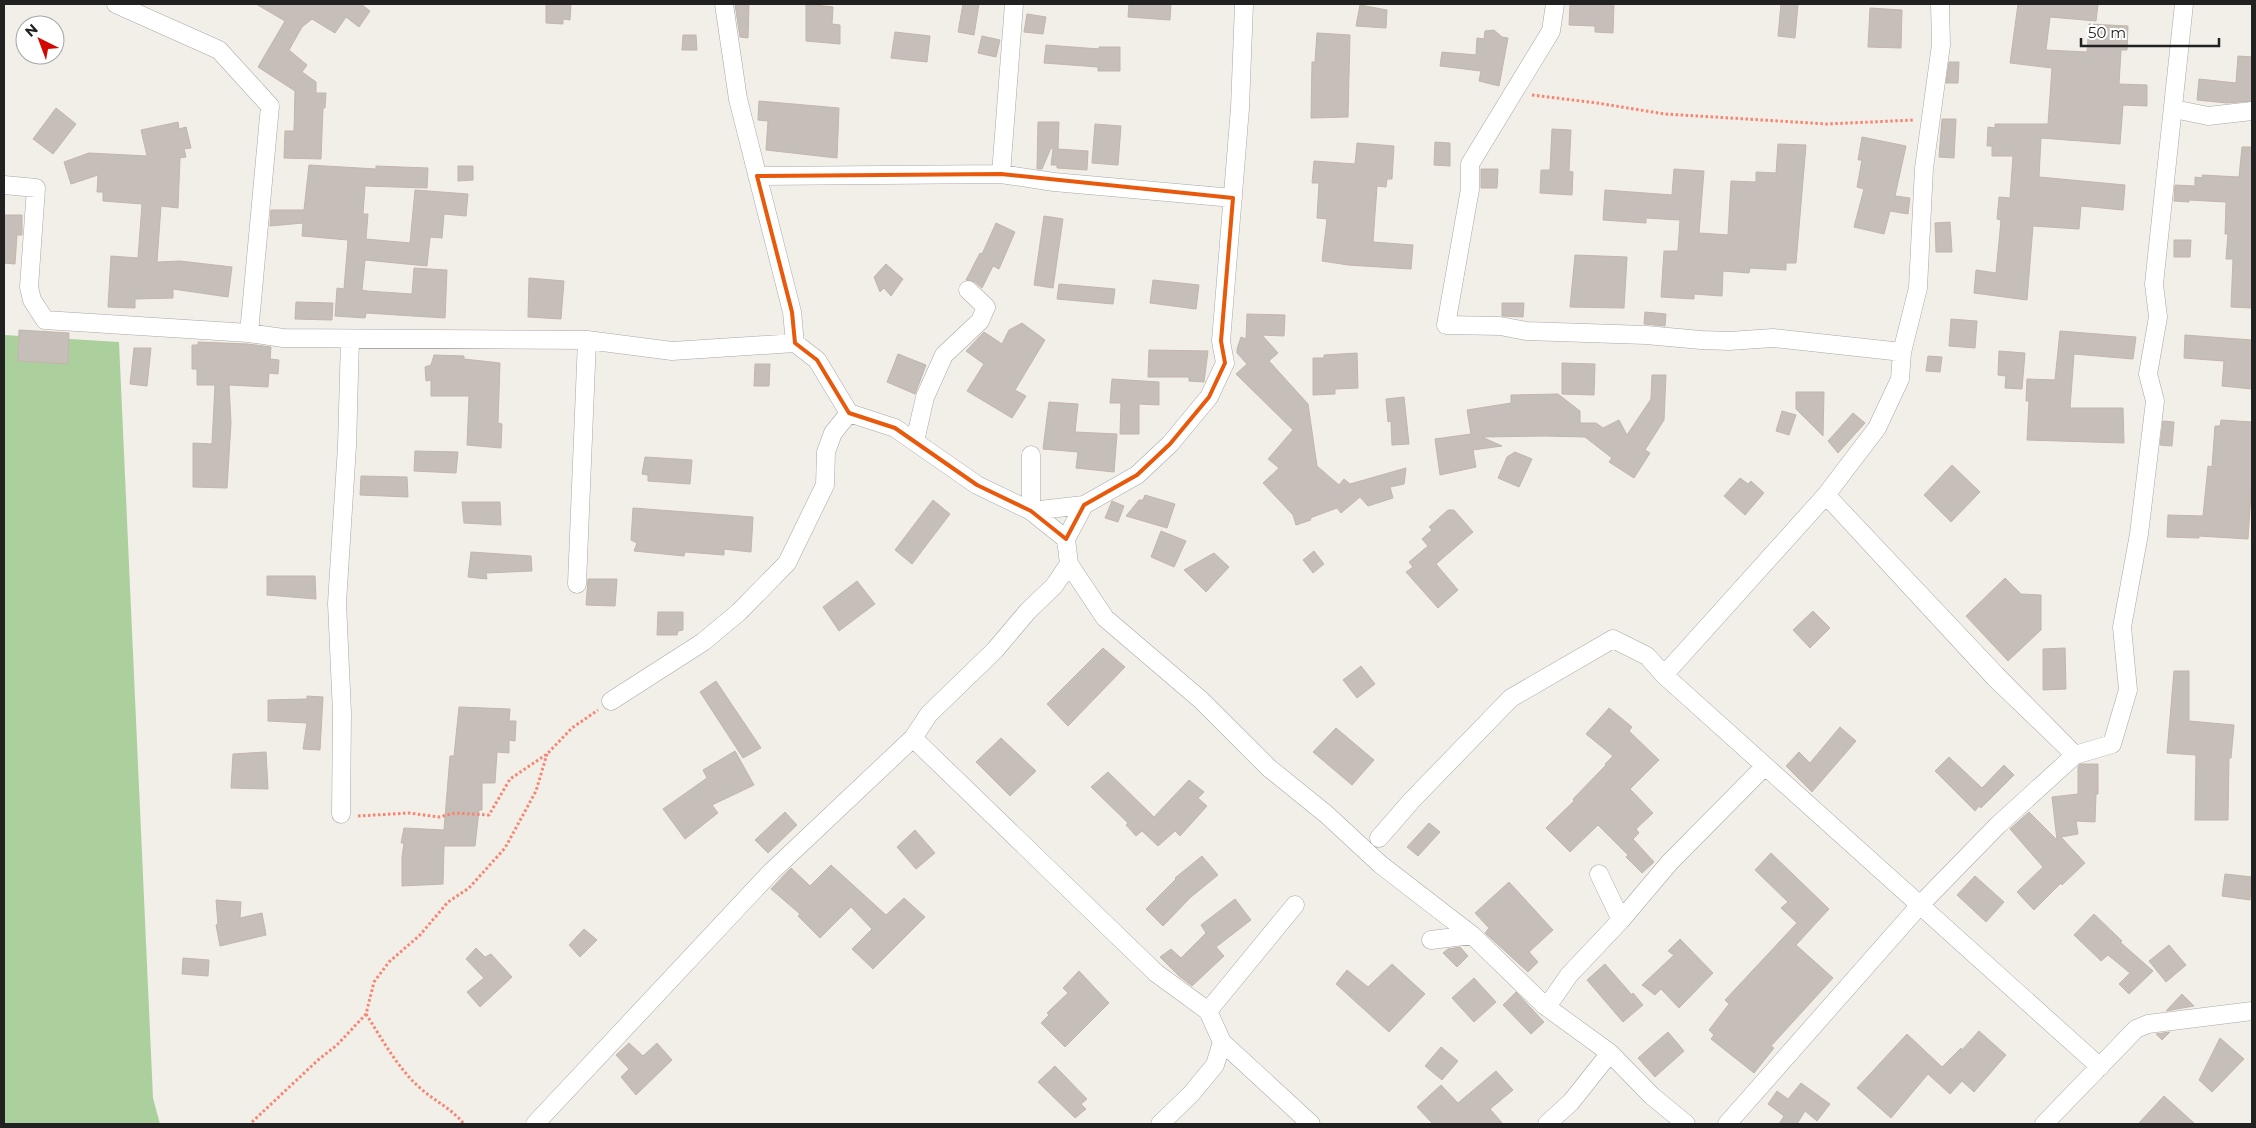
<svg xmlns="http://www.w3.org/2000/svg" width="2256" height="1128" font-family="Montserrat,sans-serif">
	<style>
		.forest { fill: #abd09e }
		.building { fill: #c6beb8; stroke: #c3b6ab }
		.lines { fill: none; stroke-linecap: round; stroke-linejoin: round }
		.street-casing { stroke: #a8a8a8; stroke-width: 19 }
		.path { stroke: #f88572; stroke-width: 3; stroke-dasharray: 2.5 2.5; stroke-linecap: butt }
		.street { stroke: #fff; stroke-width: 18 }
		.marked { fill: none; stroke: #e8590c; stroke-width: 4; stroke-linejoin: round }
	</style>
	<rect width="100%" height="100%" fill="#f1efe8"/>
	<path class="forest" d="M4,335L119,342L153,1098L160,1124H4Z"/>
	<path class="building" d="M256,4H361L370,11L359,27L346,17L335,33L312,19L302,27L289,50L307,65L302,72L316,82V93H326L325,108H323L321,159L284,158L285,131H294L295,91L258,67L285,21Z
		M546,4H571L570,20L563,19V24L546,23Z
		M735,4H749L748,38L740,37Z
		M806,4L833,7L832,24L840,25V44L806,41Z
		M963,4H979L974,35L958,32Z
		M1129,4H1171L1170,20L1128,17Z
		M1570,4H1614L1613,33L1595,32V26L1569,25Z
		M1781,4H1798L1795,38L1778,36Z
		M2018,4H2098L2096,21L2050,17L2046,50L2087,52L2089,24L2128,26L2127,50H2121L2119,84L2147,85V106L2123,105L2120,144L2041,138L2039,177L2125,185L2123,210L2081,206L2079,229L2033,226L2027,300L1974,293L1976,270L1996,273L2001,220L1997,219L1999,197L2010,198L2013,156H1992V146H1987L1988,127L1995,128V124H2048L2052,68L2010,63Z
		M1360,5L1387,10L1386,28L1356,26Z
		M1870,8L1902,10L1901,48L1868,47Z
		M1027,14L1046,17L1043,34L1024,32Z
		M1494,30L1502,37L1508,38L1499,86L1479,81L1481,71L1440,66L1442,52L1476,55L1477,38L1484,39L1485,31Z
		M895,32L930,36L927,62L891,58Z
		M1317,33L1350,35L1348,117L1311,118L1312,62H1315Z
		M683,35H696L697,50H682Z
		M982,36L1000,40L996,57L978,53Z
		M1046,45L1099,49V47H1120V71H1098V67L1044,63Z
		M2238,56L2252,57V101L2227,103L2197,100L2199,79L2236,83Z
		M1949,62H1959L1958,83H1946Z
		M759,101L839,108L837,158L766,150L768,121L758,120Z
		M56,108L76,124L53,154L33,139Z
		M1942,119H1956L1954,158L1939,157Z
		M178,122L179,129L186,127L191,148L184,149L186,157L180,158L178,208L161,206L157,262L180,261L232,267L228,297L173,289V298L135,299V308L108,307L111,256L138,258L142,204L103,201V192H97L98,175L71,184L64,162L89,153L147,156L141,130Z
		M1038,122H1059L1058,149L1088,151L1087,170L1057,168V165H1051L1053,149L1051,148L1042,169H1037Z
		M1095,124L1121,126L1118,165L1092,163Z
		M1552,129L1571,130L1569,171L1573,172L1572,195L1540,193L1541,170H1550Z
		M1862,137L1906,146L1895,196L1910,198L1908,214L1890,211L1884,234L1854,227L1864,189L1857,187L1862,160H1858Z
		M1435,142L1450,143V166L1434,165Z
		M1357,143L1394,146L1392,179H1387L1386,187L1377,186L1373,242L1413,245L1411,269L1348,265L1322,261L1327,219L1317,218L1319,183H1312L1314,161L1355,164Z
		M1778,144L1806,145L1796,263H1786V270L1750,268L1749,273L1723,271L1722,296L1694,294V299L1661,297L1664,251H1678L1680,220L1646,218V223L1603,220L1605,190L1672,195L1674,169L1704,171L1699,233L1728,235L1731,181L1756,182V172L1776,173Z
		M2242,147H2252V308L2231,307L2233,259H2226L2228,234H2225L2226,202L2189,200V202L2174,201L2175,185L2195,186V177L2203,178L2202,175L2239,177Z
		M309,165L376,169V166L428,168L427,188L365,186L363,214H368L366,239L410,243L415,190L468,194L466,216L444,214L442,238L430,237L427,266L365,260L362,290L367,291L412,294L414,268L447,270L445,318L366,313L365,318L335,316L337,288L344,289L348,240L302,236L303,223L270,226L271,210H304Z
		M458,166H473V180L458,181Z
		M1481,169H1498L1497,188H1481Z
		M4,215H22V235H17L15,264L4,263Z
		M1044,216L1063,219L1053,288L1034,285Z
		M1950,222L1952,252H1936L1935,223Z
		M996,223L1015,232L999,269L993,266L982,288L975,282L966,280L980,253L982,254Z
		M2174,240H2191L2190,257H2174Z
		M1575,255L1627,257L1624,308L1570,307Z
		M886,264L903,279L891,296L884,288L880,292L874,277Z
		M529,278L564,281L561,319L528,317Z
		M1153,280L1199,285L1196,309L1150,303Z
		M1059,284L1115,289L1113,304L1057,299Z
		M296,302L333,303L332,320L295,319Z
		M1502,303H1524L1523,317L1502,316Z
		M1645,312L1666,314L1665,326L1644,324Z
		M1247,314L1285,315L1284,336L1262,335L1278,353L1269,361L1308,404L1317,466L1339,485L1344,479L1350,484L1406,468L1404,484L1390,487L1393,498L1368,506L1360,497L1341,513L1337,508L1310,518L1311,520L1296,525L1293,515L1263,483L1279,468L1268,459L1293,430L1236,374L1247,364L1237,353V349L1241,337L1246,339Z
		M1951,319L1977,321L1975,348L1949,346Z
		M1022,323L1045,340L1015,390L1026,396L1012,418L967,391L984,364L966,351L984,332L1002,344L1009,330Z
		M19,330L69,333L68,364L18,361Z
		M2060,331L2136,337L2133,359L2074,354L2070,408H2123L2124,443L2027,440L2029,401H2026L2027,379L2055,380Z
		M2185,335L2252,340V389L2222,386L2224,361L2184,358Z
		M198,342L248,344L271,347L270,359L279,360L278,374L269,373L268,387L229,385L231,423L227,488L193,487V443L212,444L215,385H197V369H192V345H198Z
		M134,348H151L147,386L130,384Z
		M1149,350L1208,351L1204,382L1189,381V377H1148Z
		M1999,351L2025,353L2022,389L2005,388L2006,376L1998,375Z
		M1357,353L1358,388L1335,389V394L1313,395V358H1324V355Z
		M898,354L926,365L915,394L887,382Z
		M434,355L464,356V359L500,363L498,423L502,424L501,448L467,445L469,396H431V380L426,381L425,367L431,365Z
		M1928,356L1942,357L1940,372L1926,371Z
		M1562,363L1595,364L1594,395L1562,394Z
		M755,364H770L769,386H754Z
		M1652,375H1666L1664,420L1645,450L1650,453L1634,478L1609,462L1612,458L1585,437L1545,436L1482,437L1502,446L1473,450L1476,467L1440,475L1435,439L1471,434L1467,410L1511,403V395L1558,394L1580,411V423H1596L1603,428L1619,420L1627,435L1651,399Z
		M1112,379L1159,382V405L1139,404V434H1120L1121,403H1110Z
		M1796,392H1824L1823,436L1796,409Z
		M1404,397L1409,444L1392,445L1391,421L1388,422L1386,399Z
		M1049,402L1078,404L1075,432L1117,434L1114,472L1076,468L1078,452L1043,449Z
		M1782,411L1796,415L1789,435L1776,431Z
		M1853,413L1865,423L1838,453L1828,441Z
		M2221,420L2252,422V478L2248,539L2199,536V538L2167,537L2168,515L2203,516L2208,466L2212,467L2215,426H2220Z
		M2163,421L2174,422L2172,446L2160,445Z
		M415,451L458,452L456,473L414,471Z
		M1515,452L1532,459L1519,487L1498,478L1507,457Z
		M645,457L692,460L690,484L648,481V475L642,474Z
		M1952,465L1980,492L1951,522L1924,495Z
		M361,476L407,477L408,497L360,495Z
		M1740,478L1748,484L1751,481L1764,493L1745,515L1724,496Z
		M1145,495L1175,504L1167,528L1126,516L1139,500H1143Z
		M933,500L950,514L912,564L895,550Z
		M1112,501L1124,506L1118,522L1105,518Z
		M462,502H500L501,525L464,523Z
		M633,508L753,517L751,552L724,549V555L685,552L684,556L634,551L637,543L631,540Z
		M1448,510H1454L1473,532L1436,564L1458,590L1438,608L1406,572L1413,567L1409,562L1428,546L1422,539L1432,530L1429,527Z
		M1161,531L1186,541L1174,567L1151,557Z
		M1314,551L1324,564L1313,573L1303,560Z
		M471,552L531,556L532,571L486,573L487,579L468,577Z
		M1214,553L1229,567L1206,592L1184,570Z
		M267,576H315L316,599L267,595Z
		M2005,578L2021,594L2041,595V630L2008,661L1966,616Z
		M588,579H617L615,606L586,605Z
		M857,581L875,604L839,631L823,607Z
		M1813,611L1830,628L1810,648L1793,630Z
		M658,612H683V630L678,631L677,635H657Z
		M1103,648L1125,667L1068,726L1047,704Z
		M2065,648L2066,689L2043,690V649Z
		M1361,666L1375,684L1357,698L1343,680Z
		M2174,671H2189V721L2234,725L2231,758H2229L2228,820H2195L2196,755L2167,753Z
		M716,681L761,748L743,758L700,692Z
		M307,696L323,697L320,750L303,749L307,723L268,721V700L307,699Z
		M459,707L510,709L509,721H516L515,741L509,740V753L497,752L495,783H482V810H479L475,846H444L443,884L402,886V857L404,843H401L404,828L444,830L450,756H454Z
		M1609,708L1632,727L1629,731L1659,760L1630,789L1653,813L1636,829L1639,833L1633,839L1654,862L1642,873L1626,857L1628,855L1598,825L1570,852L1546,828L1574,801L1573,799L1606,765L1605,764L1613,756L1586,734Z
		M1840,727L1856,741L1812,792L1786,766L1799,752L1810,763Z
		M1336,728L1374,760L1352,785L1313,752Z
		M1001,738L1036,771L1010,796L976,762Z
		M735,751L754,785L712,805L718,813L685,839L663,809L707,778L703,770Z
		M266,752L268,789L231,788L233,754Z
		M1949,757L1982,788L2004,765L2014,775L1981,808L1979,806L1975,811L1935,771Z
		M2080,764H2098V794H2096L2095,822L2076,821L2078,834L2061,837L2085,863L2062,885L2061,883L2034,910L2017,892L2043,867L2010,829L2029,812L2057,840L2052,797L2078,794V767Z
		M1108,772L1154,817L1189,780L1204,792L1198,798L1207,806L1180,836L1175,831L1158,846L1142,831L1136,836L1126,825L1128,823L1091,787Z
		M785,812L797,825L768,853L755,840Z
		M1429,823L1440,832L1418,856L1407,847Z
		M915,830L935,853L916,869L897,847Z
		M1771,853L1829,909L1796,945L1833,978L1771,1046L1774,1048L1754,1073L1711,1039L1714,1035L1709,1030L1729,1004L1725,1000L1797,923L1781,908L1788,902L1755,870Z
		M1202,856L1218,875L1191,897L1163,926L1146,909L1176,879L1175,878Z
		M831,865L886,915L904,898L925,917L873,969L852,949L872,929L851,907L820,938L798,916L800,914L771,889L791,868L810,886Z
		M2225,874L2252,877L2250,900L2222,896Z
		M1975,876L2004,902L1986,922L1957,895Z
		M1509,882L1553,930L1529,952L1538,962L1528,972L1485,933L1489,928L1475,913Z
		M1235,899L1251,920L1216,947L1224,956L1192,986L1179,976L1160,957L1171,949L1181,958L1206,933L1201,925Z
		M216,900L241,902L240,918L262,913L266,935L220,946L216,925L218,924Z
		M2094,914L2122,941L2120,942L2153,971L2129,994L2119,984L2130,973L2108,955L2101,961L2074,935Z
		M584,929L597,940L580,957L569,945Z
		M1680,939L1713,973L1679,1008L1661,989L1655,995L1642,985L1674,955L1668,951Z
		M2169,945L2186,965L2166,982L2149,961Z
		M1460,947L1468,956L1457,967L1443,953L1448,949Z
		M476,948L485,957L491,954L512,977L480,1007L467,992L484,978L466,959Z
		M183,958L209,960L208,976L182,974Z
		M1392,964L1425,994L1389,1032L1336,984L1347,970L1368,987Z
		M1605,964L1632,995L1633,993L1643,1005L1623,1022L1587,980Z
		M1079,971L1109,1003L1065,1047L1041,1023L1049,1015L1047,1013L1068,993L1063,988Z
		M1474,978L1496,1002L1474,1022L1452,998Z
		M1516,992L1544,1022L1531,1034L1503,1005Z
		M2182,994L2194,1006L2166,1011Z
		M1979,1031L2006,1055L1974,1092L1962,1081L1950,1094L1928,1074L1891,1118L1857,1088L1907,1034L1942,1067L1961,1048L1962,1050Z
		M1668,1032L1684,1051L1655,1077L1638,1058Z
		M2170,1032L2162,1040L2156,1034Z
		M2220,1038L2244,1059L2212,1092L2199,1080Z
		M629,1043L643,1056L657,1043L672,1060L636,1095L621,1077L629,1069L616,1055Z
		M1441,1047L1458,1061L1442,1080L1425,1066Z
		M1055,1066L1087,1099L1081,1104L1086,1109L1075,1118L1038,1082Z
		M1496,1071L1513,1090L1490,1109L1503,1124H1433L1417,1107L1441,1085L1458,1103Z
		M1801,1083L1830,1104L1817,1121L1805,1111L1797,1124H1779L1784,1116L1768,1104L1777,1091L1788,1099Z
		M2164,1096L2195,1124H2138Z"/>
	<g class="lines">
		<g class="street-casing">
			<path id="street" d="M116,4L219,50L270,106L249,333
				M724,4L738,99L792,312L795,343L817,360L849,413L895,428L977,485L1031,511V455
				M1244,4L1240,108L1221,341L1225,363L1209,397L1170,444L1137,475L1084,505L1031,511L1066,539L1069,564L1105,618L1201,700L1269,768L1326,814L1380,864L1472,935L1544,1005L1610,1053L1652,1096L1686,1124
				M1555,4L1551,31L1470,164V189L1446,325L1500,326L1526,331L1646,335L1701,340L1729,341L1773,338L1902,352
				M1940,4L1941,45L1924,168L1918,288L1902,352L1900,379L1877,428L1826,495L1664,675L2100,1067
				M2174,109L2208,116L2252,111
				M1001,174L1014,4
				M757,176L1001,174L1054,182L1233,198
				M4,185L36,188L29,287L32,300L45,320L249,333L283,338L587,340L672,351L795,343
				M915,441L925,397L944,355L980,321L986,307L968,290
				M1826,495L1996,675L2075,755L1995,678Z
				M1066,539L1084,505
				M577,584L587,340
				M611,701L703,642L739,612L787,563L825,485L826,452L833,433L849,413
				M913,738L1156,973L1208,1011L1295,905
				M341,814L342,713L337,603L347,446L350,339
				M1379,838L1412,800L1511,698L1613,639L1647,656L1664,675
				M1621,920L1670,862L1765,766
				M1431,940L1472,935
				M1544,1005L1553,998L1569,975L1621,920L1599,874
				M1208,1011L1222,1042L1311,1124
				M535,1124L771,872L913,738L929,714L995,650L1028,611L1054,586L1069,564
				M1160,1124L1191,1094L1215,1065L1222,1042
				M1547,1124L1571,1102L1610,1053
				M1727,1124L1920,905L1998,825L2075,755L2112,744L2128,690L2122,627L2139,534L2155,401L2148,374L2158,317L2154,284L2184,4
				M2044,1124L2136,1029L2148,1024L2252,1011"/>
		</g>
		<path class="path" d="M1532,95L1597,103L1665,114L1827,124L1914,120
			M358,816L409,813L439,817L455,813L489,815L510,779L547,754L572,728L598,710
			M366,1014C382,1039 397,1067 419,1087C434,1101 450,1107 464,1124
			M252,1122L318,1060L337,1045L366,1014L374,982L389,962L420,935L448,902L469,888L505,848L536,791L547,754"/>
		<use href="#street" class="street"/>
	</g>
	<path class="marked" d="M1001,174L1233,198L1221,341L1225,363L1209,397L1170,444L1137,475L1084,505L1066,539L1031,511L977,485L895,428L849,413L817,360L795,343L792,312L757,176Z"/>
	<rect width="2256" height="1128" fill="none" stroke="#212121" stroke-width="10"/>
	<g transform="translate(40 40) rotate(318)"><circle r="24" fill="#ffffff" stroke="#a6a6a6"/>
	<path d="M0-4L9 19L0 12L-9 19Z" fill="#d10902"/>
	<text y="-8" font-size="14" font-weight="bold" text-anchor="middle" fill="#212121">N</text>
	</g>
	<path d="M2081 38v8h138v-8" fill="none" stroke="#212121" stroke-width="2.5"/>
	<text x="2088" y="38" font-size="15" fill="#212121" stroke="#ffffff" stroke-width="4" paint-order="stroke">50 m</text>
</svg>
